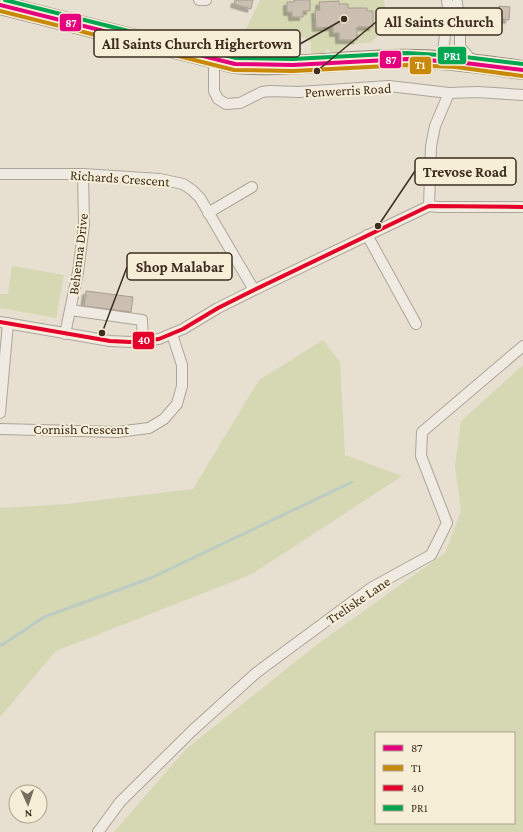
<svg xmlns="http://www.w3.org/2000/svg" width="523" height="832" font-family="'Crimson Pro',serif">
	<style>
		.green { fill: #d6d7b3; fill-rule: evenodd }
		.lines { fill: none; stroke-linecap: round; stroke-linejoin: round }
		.stream { stroke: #bcccc2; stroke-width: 3 }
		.building { fill: #cbbfb2; stroke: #a89c90; filter: url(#shadow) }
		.street-casing { stroke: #ada599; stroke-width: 12 }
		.highway-casing { stroke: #928b80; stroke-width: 20 }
		.street { stroke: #efebe3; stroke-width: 10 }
		.highway { stroke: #dad1c2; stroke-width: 18 }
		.bus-1-casing { stroke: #f7eed8; stroke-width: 7 }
		.bus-2-casing { stroke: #f7eed8; stroke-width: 7 }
		.bus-3-casing { stroke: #f7eed8; stroke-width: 7 }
		.bus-4-casing { stroke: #f7eed8; stroke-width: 7 }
		.bus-1 { stroke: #e5007d; stroke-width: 4 }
		.bus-2 { stroke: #c88808; stroke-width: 4 }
		.bus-3 { stroke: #e4002b; stroke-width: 4 }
		.bus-4 { stroke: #00a651; stroke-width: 4 }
		.labels { text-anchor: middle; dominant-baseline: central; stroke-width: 4; stroke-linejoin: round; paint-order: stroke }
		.street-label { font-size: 14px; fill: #3d2e20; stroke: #f7eed8 }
		.leader { fill: none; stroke: #3d2e20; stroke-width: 1.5 }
		.callout-dot { fill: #3d2e20; stroke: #f7eed8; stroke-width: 1.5 }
		.callout { fill: #f7eed8; stroke: #3d2e20; stroke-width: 1.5 }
		.callout-label { font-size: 15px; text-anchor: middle; font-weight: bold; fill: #3d2e20 }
		.line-badge { stroke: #f7eed8; stroke-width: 1.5 }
		.badge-label { font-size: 11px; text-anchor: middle; font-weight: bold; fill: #fff }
	</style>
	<defs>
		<filter id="shadow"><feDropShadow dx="-3.5" dy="3.5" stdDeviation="0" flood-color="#0004"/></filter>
	</defs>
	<rect width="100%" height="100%" fill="#e7e0d1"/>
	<path class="green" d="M260,0H384L385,8L381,9L378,36L370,43C367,42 348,45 345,46C342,47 339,51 337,53H332L327,49L324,56L311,55V42L304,37L296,40H274L273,35L268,32H264L265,51L254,58L237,55L242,37Z
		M12,266L64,275L56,318L0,308V294H8Z
		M323,340L340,362L345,455L402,476L252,574L56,651L0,717V508L67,504L193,489L259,380Z
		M523,365V832H114L186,749L319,643L445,553L461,511L455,466L461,421ZM376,733H514V823H376Z"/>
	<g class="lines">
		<path class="stream" d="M0,644L2,645L44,617L151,578L352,482"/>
	</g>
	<path class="building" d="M235,0H253L251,9L234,4Z
		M294,0H310V11H303V17H292V12H287V2H294Z
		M339,1V4H348V8H367V11H373V27H357V40H339V33H333V27L316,28L315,10H320L319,2Z
		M499,6L510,7L509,20L498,19Z
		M86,291L133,297L131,312L84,306Z"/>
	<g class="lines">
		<g class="street-casing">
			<path id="street" d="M199,0H206
				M457,3L460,25V47L474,63
				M214,60V91L218,99L226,104L240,103L262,92L270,91L299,92L389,86L449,93L478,92L523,95
				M442,61L448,8L447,0
				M0,174H83L160,179L183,184L192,190L200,198L254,290
				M429,206L431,146L435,126L449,93
				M429,206L439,207H523
				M208,213L252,187
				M367,235L416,324
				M70,310L142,320L143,342
				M0,322L110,341L130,342L159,339L183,329L218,308L254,290L429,206
				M65,334L78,272L84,225L83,174
				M0,413L8,323
				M0,429L117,432L149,428L164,419L177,404L182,386V365L172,334
				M98,832L120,802L193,730L256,673L371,588L431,555L447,523L421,456L422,432L523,346"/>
		</g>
		<g class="highway-casing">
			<path id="highway" d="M0,5L235,64C287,68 338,61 390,59C434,57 480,64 523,70"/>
		</g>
		<use href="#street" class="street"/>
		<use href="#highway" class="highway"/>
		<g class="bus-1-casing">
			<path id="bus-1" d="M0,5L235,64L293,65L407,59L457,62L523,70"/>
		</g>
		<g class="bus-2-casing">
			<path id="bus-2" d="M0,11L234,70L293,71L407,65L456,67L522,76"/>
		</g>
		<g class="bus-3-casing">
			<path id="bus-3" d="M429,206L523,207
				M0,322L110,341L130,342L159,339L183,329L218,308L254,290L429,206"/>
		</g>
		<g class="bus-4-casing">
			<path id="bus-4" d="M5,0L236,58L293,59L407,53L457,56L523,64"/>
		</g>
		<use href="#bus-1" class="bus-1"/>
		<use href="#bus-2" class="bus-2"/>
		<use href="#bus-3" class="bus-3"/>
		<use href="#bus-4" class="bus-4"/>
	</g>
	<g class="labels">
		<g class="street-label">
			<text transform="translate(348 90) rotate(-3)">Penwerris Road</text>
			<text transform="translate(120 178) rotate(4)">Richards Crescent</text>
			<text transform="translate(78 254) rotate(-83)">Behenna Drive</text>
			<text x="81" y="429">Cornish Crescent</text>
			<text transform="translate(358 600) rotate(-34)">Treliske Lane</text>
		</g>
	</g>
	<path class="leader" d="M317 71L376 22M344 19L300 44M378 226L415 171M102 333L127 267"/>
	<g class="callout-dot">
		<circle cx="317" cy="71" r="4"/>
		<circle cx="344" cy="19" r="4"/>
		<circle cx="378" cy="226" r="4"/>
		<circle cx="102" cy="333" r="4"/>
	</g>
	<g class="callout">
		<rect x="376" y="8" width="126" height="27" rx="4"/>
		<rect x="94" y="30" width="206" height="27" rx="4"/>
		<rect x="415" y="158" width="101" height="27" rx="4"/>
		<rect x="127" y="253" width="105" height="27" rx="4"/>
	</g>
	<g class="callout-label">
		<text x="439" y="27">All Saints Church</text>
		<text x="197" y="49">All Saints Church Highertown</text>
		<text x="465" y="177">Trevose Road</text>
		<text x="180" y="272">Shop Malabar</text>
	</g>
	<g class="line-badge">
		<rect x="59" y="13" width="23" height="19" rx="4" fill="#e5007d"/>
		<rect x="437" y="46" width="30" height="19" rx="4" fill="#00a651"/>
		<rect x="379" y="50" width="23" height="19" rx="4" fill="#e5007d"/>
		<rect x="409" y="56" width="23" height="19" rx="4" fill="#c88808"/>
		<rect x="132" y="331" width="23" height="19" rx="4" fill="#e4002b"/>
	</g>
	<g class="badge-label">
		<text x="71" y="27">87</text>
		<text x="452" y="60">PR1</text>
		<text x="391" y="64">87</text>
		<text x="420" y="69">T1</text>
		<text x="144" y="344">40</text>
	</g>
	<rect x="375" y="732" width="140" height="92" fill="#f7eed8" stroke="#ada18e"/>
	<rect x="383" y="745" width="20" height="6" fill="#e5007d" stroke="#ada18e"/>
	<text x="411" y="752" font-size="12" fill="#3d2e20">87</text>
	<rect x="383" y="765" width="20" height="6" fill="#c88808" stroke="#ada18e"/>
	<text x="411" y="772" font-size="12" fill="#3d2e20">T1</text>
	<rect x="383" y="785" width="20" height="6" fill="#e4002b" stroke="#ada18e"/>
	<text x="411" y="792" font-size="12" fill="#3d2e20">40</text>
	<rect x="383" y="805" width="20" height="6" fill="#00a651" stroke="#ada18e"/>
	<text x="411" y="812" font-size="12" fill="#3d2e20">PR1</text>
	<g transform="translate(28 804) rotate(177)"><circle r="19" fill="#f7eed8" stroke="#ada18e"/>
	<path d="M0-3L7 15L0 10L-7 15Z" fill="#786c5e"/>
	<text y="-6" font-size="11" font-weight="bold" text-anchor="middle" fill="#3d2e20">N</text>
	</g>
</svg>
